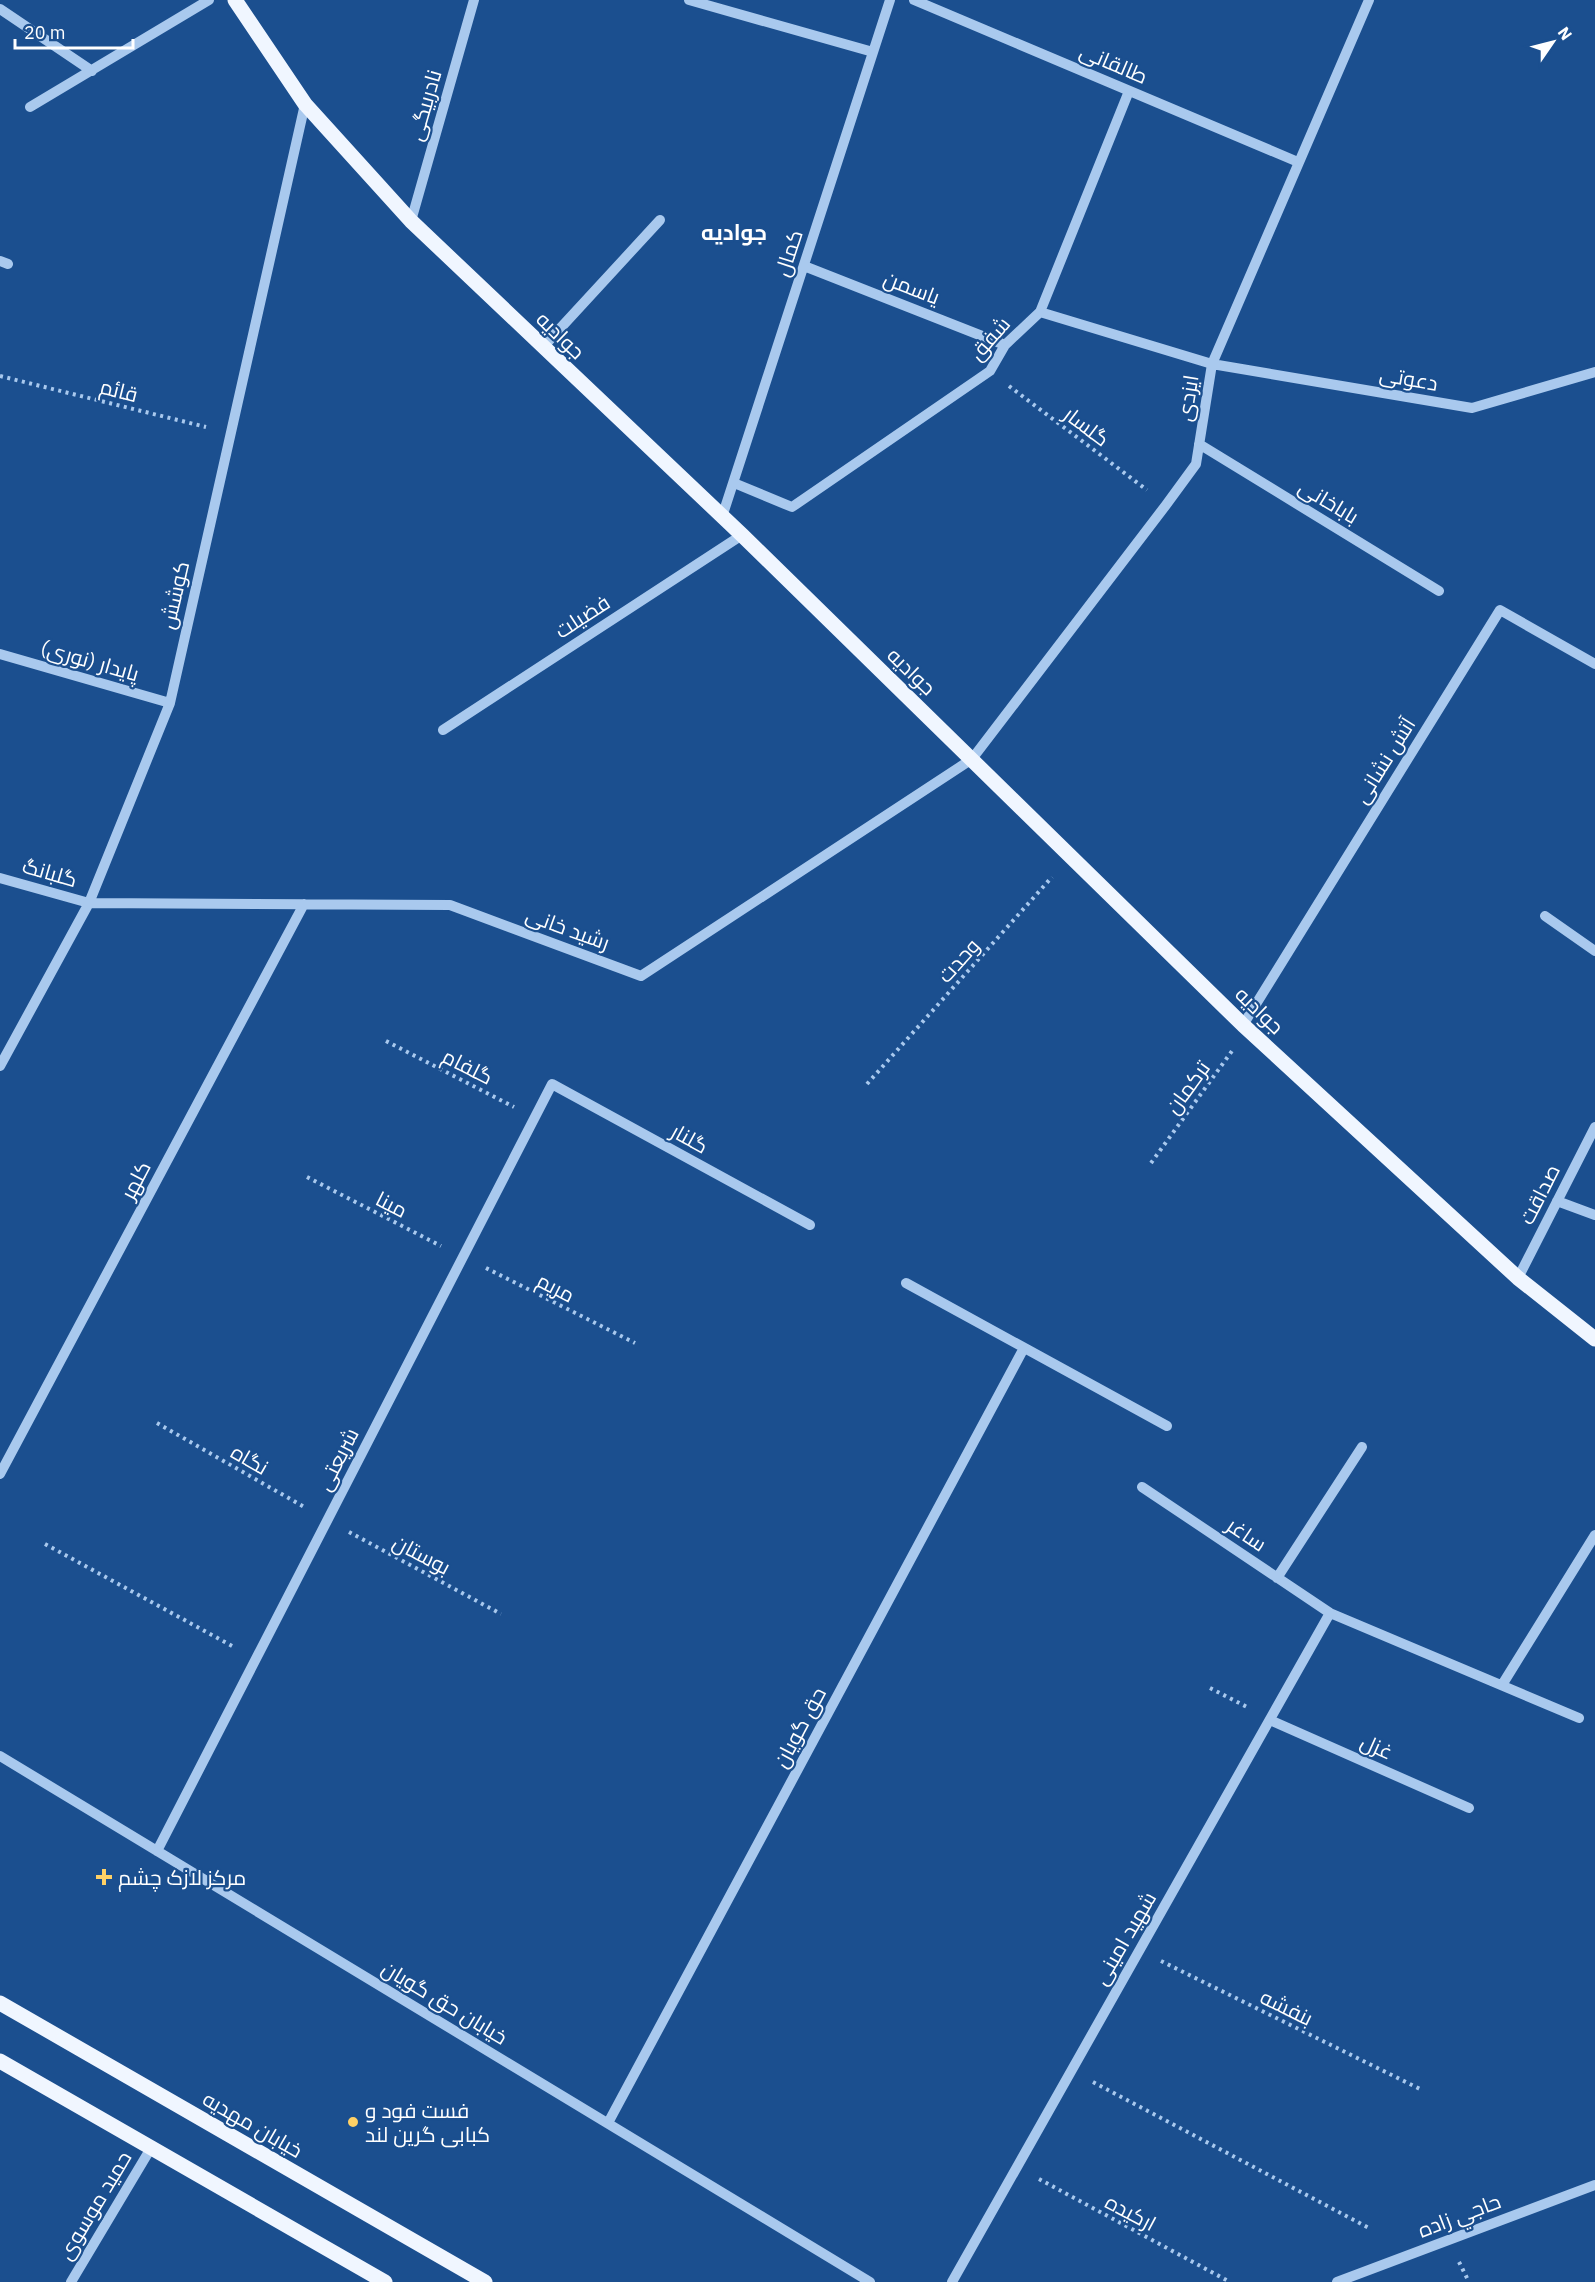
<svg xmlns="http://www.w3.org/2000/svg" width="1595" height="2282" font-family="'IBM Plex Sans',Cairo,sans-serif">
	<style>
		.lines { fill: none; stroke-linecap: round; stroke-linejoin: round }
		.path { stroke: #a9c9ee; stroke-width: 4; stroke-dasharray: 3 4.5; stroke-linecap: butt }
		.minor { stroke: #a9c9ee; stroke-width: 10 }
		.major { stroke: #f0f6ff; stroke-width: 15 }
		.poi-dot { fill: #ffd166; stroke: #1b4f8f; stroke-width: 2 }
		.labels { text-anchor: middle; dominant-baseline: central; stroke-width: 4.5; stroke-linejoin: round; paint-order: stroke }
		.street-label { font-size: 21px; fill: #fff; stroke: #1b4f8f }
		.poi-label { font-size: 21px; fill: #fff; stroke: #1b4f8f; text-anchor: start }
		.neighbourhood-label { font-size: 22px; font-weight: bold; fill: #fff; stroke: #1b4f8f }
	</style>
	<rect width="100%" height="100%" fill="#1b4f8f"/>
	<g class="lines">
		<path class="path" d="M0,376L206,427
			M1009,386L1147,490
			M386,1041L514,1107
			M867,1084L1052,877
			M1151,1163L1232,1051
			M307,1177L441,1246
			M486,1268L635,1343
			M157,1423L306,1508
			M349,1532L501,1614
			M45,1544L234,1647
			M1210,1688L1247,1707
			M1161,1961L1422,2090
			M1093,2082L1369,2228
			M1039,2179L1230,2282
			M1459,2262L1469,2282"/>
		<path class="minor" d="M689,0L873,52
			M914,0L1298,162
			M0,9L92,71
			M30,107L209,0
			M411,221L474,0
			M0,261L8,264
			M804,266L1005,345
			M1040,312L1212,364L1472,408L1595,372
			M543,347L660,220
			M1199,444L1439,591
			M734,483L792,507L990,371L1005,345L1040,312L1129,91
			M722,517L890,0
			M0,654L170,703
			M443,730L742,535
			M0,878L89,903L450,905L641,976L972,759L1166,505L1196,464L1212,364L1369,0
			M1545,916L1595,951
			M1243,1025L1500,610L1595,664
			M0,1066L89,903L170,703L305,104
			M1557,1201L1595,1215
			M1518,1278L1595,1127
			M906,1283L1167,1426
			M0,1474L304,904
			M1142,1487L1330,1613L1579,1718
			M1277,1578L1362,1447
			M1502,1685L1595,1535
			M1270,1720L1469,1808
			M0,1756L870,2282
			M157,1851L552,1084L810,1225
			M608,2123L1024,1348
			M71,2282L151,2148
			M952,2282L1330,1613
			M1337,2282L1595,2185"/>
		<path class="major" d="M235,0L305,104L411,221L742,535L1243,1025L1518,1278L1595,1339
			M0,2003L485,2282
			M0,2061L385,2282"/>
	</g>
	<g class="poi-dot">
		<path d="M101 1868h6v6h6v6h-6v6h-6v-6h-6v-6h6z"/>
		<circle cx="353" cy="2122" r="6"/>
	</g>
	<g class="labels">
		<g class="street-label">
			<text transform="translate(1114 63) rotate(23)">طالقانی</text>
			<text transform="translate(424 105) rotate(-74)">نادربیگی</text>
			<text transform="translate(788 253) rotate(-72)">کمال</text>
			<text transform="translate(912 287) rotate(21)">یاسمن</text>
			<text transform="translate(561 335) rotate(44)">جوادیه</text>
			<text transform="translate(989 338) rotate(-49)">شفق</text>
			<text transform="translate(1409 378) rotate(10)">دعوتی</text>
			<text transform="translate(119 390) rotate(14)">قائم</text>
			<text transform="translate(1187 398) rotate(-81)">ایزدی</text>
			<text transform="translate(1087 426) rotate(37)">گلسار</text>
			<text transform="translate(1329 501) rotate(31)">باباخانی</text>
			<text transform="translate(174 595) rotate(-77)">کوشش</text>
			<text transform="translate(582 616) rotate(-33)">فضیلت</text>
			<text transform="translate(90 660) rotate(16)">پایدار (نوری)</text>
			<text transform="translate(912 671) rotate(44)">جوادیه</text>
			<text transform="translate(1384 760) rotate(-58)">آتش نشانی</text>
			<text transform="translate(50 872) rotate(16)">گلبانگ</text>
			<text transform="translate(568 928) rotate(20)">رشید خانی</text>
			<text transform="translate(958 960) rotate(-48)">وحدت</text>
			<text transform="translate(1260 1010) rotate(44)">جوادیه</text>
			<text transform="translate(468 1066) rotate(27)">گلفام</text>
			<text transform="translate(1187 1087) rotate(-54)">ترکمان</text>
			<text transform="translate(690 1138) rotate(29)">گلنار</text>
			<text transform="translate(135 1180) rotate(-62)">کلهر</text>
			<text transform="translate(1539 1194) rotate(-63)">صداقت</text>
			<text transform="translate(392 1204) rotate(27)">مینا</text>
			<text transform="translate(556 1287) rotate(27)">مریم</text>
			<text transform="translate(250 1459) rotate(30)">نگاه</text>
			<text transform="translate(337 1459) rotate(-63)">شریعتی</text>
			<text transform="translate(1247 1534) rotate(34)">ساغر</text>
			<text transform="translate(422 1554) rotate(28)">بوستان</text>
			<text transform="translate(799 1727) rotate(-62)">حق گویان</text>
			<text transform="translate(1377 1746) rotate(24)">غزل</text>
			<text transform="translate(1124 1938) rotate(-60)">شهید امینی</text>
			<text transform="translate(445 2002) rotate(31)">خیابان حق گویان</text>
			<text transform="translate(1287 2007) rotate(26)">بنفشه</text>
			<text transform="translate(253 2124) rotate(30)">خیابان مهدیه</text>
			<text transform="translate(94 2205) rotate(-59)">حمید موسوی</text>
			<text transform="translate(1131 2212) rotate(28)">ارکیده</text>
			<text transform="translate(1459 2215) rotate(-21)">حاجي زاده</text>
		</g>
		<g class="poi-label">
			<text x="118" y="1877">مرکز لازک چشم</text>
			<text x="365" y="2110">فست فود و<tspan x="365" dy="24">کبابی گرين لند</tspan></text>
		</g>
		<g class="neighbourhood-label">
			<text x="734" y="231">جوادیه</text>
		</g>
	</g>
	<g transform="translate(1553 42) rotate(55)" stroke="#1b4f8f" stroke-width="4.5" paint-order="stroke">
	<path d="M0-4.5L10 22L0 15L-10 22Z" fill="#ffffff"/>
	<text y="-9" font-size="16" font-weight="bold" text-anchor="middle" fill="#ffffff">N</text>
	</g>
	<path d="M15 39v9h118v-9" fill="none" stroke="#ffffff" stroke-width="3"/>
	<text x="24" y="39" font-size="18" fill="#ffffff" stroke="#1b4f8f" stroke-width="4.5" paint-order="stroke">20 m</text>
</svg>
